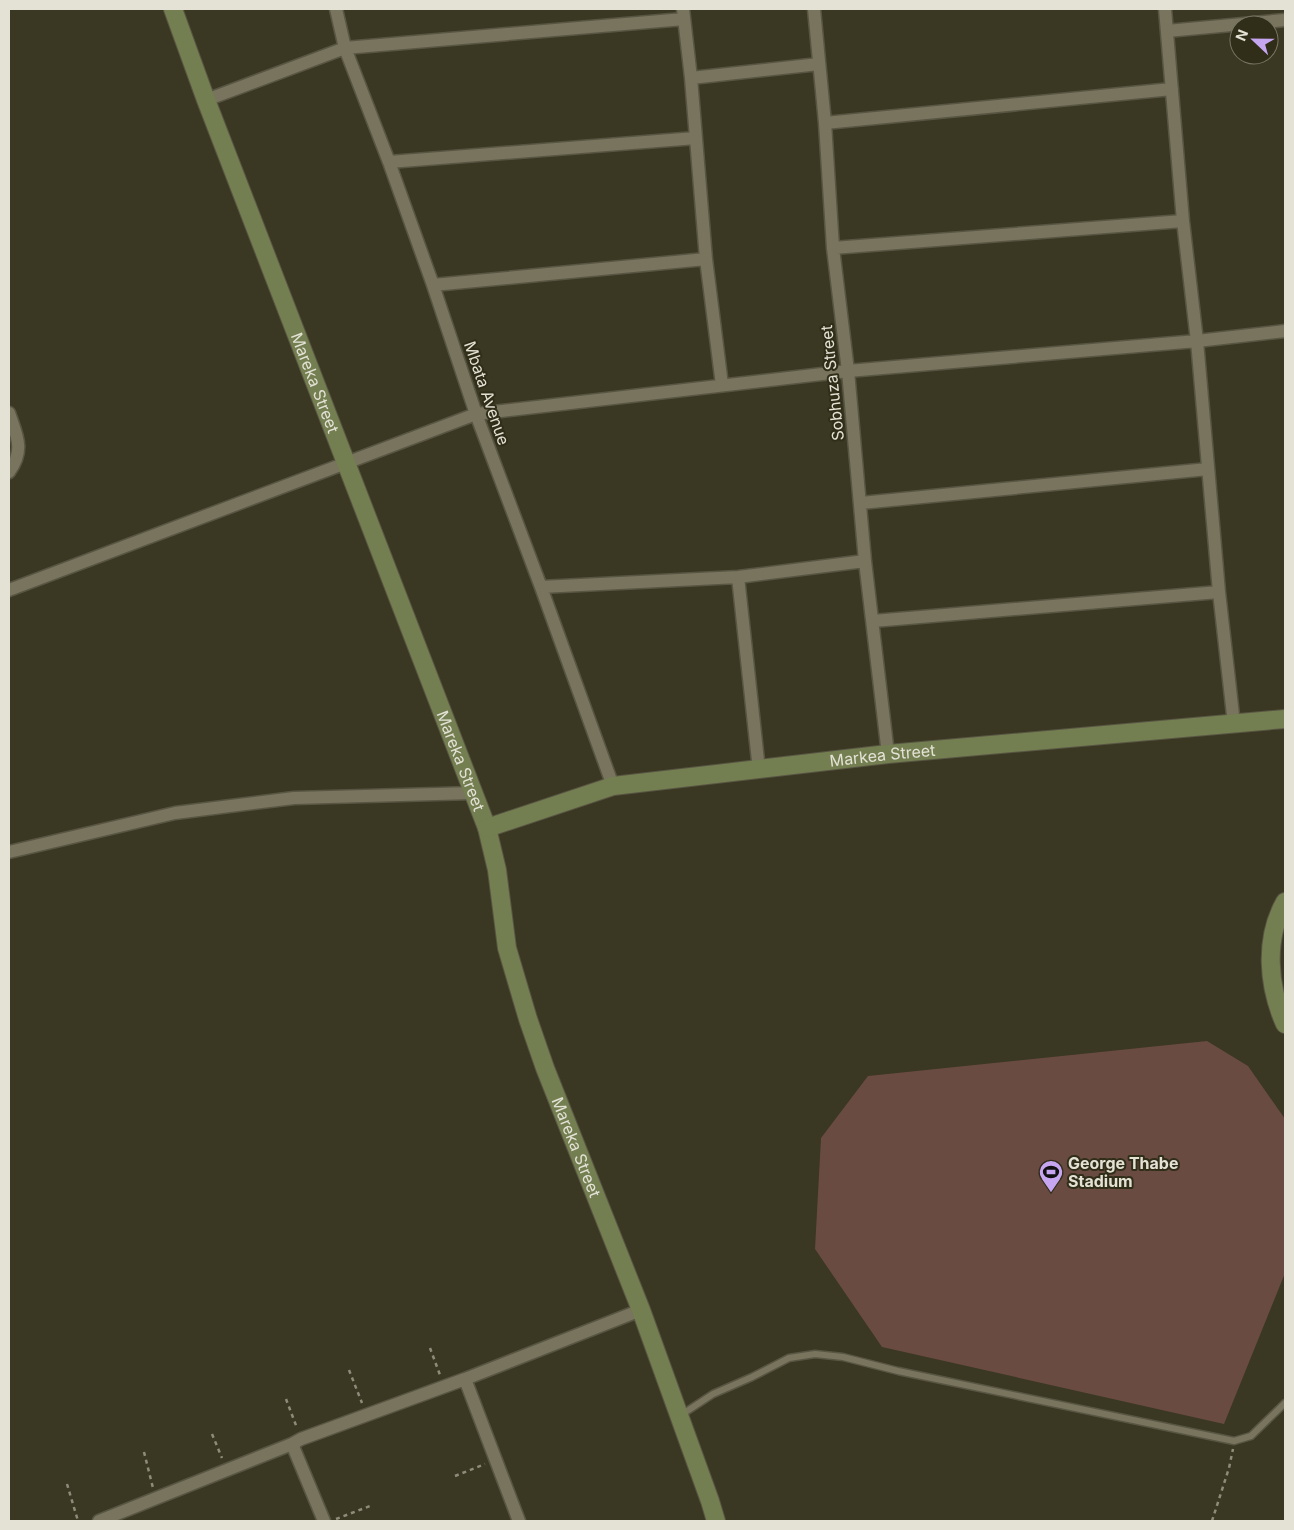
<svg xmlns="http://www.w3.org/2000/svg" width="1294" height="1530" font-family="Inter,sans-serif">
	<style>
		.green { fill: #694b42 }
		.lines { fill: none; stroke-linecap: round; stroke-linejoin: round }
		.lane-casing { stroke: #585543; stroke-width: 9 }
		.street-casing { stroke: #585543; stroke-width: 15 }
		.secondary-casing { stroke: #585543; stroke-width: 20 }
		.path { stroke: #8e8b7a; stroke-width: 2.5; stroke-dasharray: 4 4; stroke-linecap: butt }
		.lane { stroke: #78745d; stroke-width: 6 }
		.street { stroke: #78745d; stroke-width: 12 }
		.secondary { stroke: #737e51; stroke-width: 18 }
		.labels { text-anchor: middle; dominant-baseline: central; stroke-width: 4; stroke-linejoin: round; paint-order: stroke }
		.street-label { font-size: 16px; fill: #e4e2d5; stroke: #302d18 }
		.poi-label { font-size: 16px; font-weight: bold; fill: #e4e2d5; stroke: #302d18; text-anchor: start }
	</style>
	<rect width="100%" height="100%" fill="#3a3722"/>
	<path class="green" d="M1207,1041L1248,1066L1285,1119V1273L1224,1424L882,1347L815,1249L821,1138L868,1076Z"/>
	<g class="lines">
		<g class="lane-casing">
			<path id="lane" d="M681,1415L713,1394L752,1377L789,1358L815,1354L843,1357L898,1371L1234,1441L1251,1436L1285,1403"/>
		</g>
		<g class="street-casing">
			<path id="street" d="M336,9L345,48L389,162L433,285L476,414L541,587L613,786
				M683,9L691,78L706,259L722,385
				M814,9L825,123L833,248L848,371L865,561L888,754
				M1165,9L1183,221L1197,341L1219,592L1234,724
				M1167,31L1285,20
				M691,78L819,64
				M206,100L345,48L684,19
				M825,123L1172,89
				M389,162L696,138
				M833,248L1183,221
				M433,285L706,259
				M9,413C17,436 25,450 9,472
				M861,503L1208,469
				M738,577L759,770
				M541,587L738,577L865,561
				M9,590L476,414L848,371L1197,341L1285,331
				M873,621L1219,592
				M9,852L175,813L294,798L473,793
				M465,1379L519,1521
				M292,1444L324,1521
				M99,1521L292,1444L301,1439L465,1379L641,1310"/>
		</g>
		<g class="secondary-casing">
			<g id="secondary">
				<path id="s1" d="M173,9L206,100L487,828L497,870L507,948L528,1019L545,1068L641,1310L710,1501L716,1521"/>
				<path id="s2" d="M487,828L613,786L888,754L1285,719"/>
				<path d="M1285,902C1264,939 1268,986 1285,1024"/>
			</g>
		</g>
		<path class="path" d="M430,1348L440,1375
			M349,1370L362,1403
			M286,1399L297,1428
			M212,1434L222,1458
			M144,1452L153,1488
			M455,1476L485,1464
			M67,1484L78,1521
			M336,1519L370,1506
			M1212,1521L1229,1468L1233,1449"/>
		<use href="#lane" class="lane"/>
		<use href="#street" class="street"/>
		<use href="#secondary" class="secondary"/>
	</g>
	<defs>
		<g id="stadium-pin" transform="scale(1.25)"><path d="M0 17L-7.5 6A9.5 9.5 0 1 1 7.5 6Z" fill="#c6a6f0" stroke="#302d18"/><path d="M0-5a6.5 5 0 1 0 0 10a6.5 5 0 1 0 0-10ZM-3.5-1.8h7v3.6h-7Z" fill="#111"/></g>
	</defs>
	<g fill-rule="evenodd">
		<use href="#stadium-pin" x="1051" y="1172"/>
	</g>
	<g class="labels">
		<g class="street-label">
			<text stroke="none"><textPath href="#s1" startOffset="400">Mareka Street</textPath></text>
			<text transform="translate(832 383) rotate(-96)">Sobhuza Street</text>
			<text transform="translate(487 393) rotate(71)">Mbata Avenue</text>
			<text stroke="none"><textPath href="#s2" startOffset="404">Markea Street</textPath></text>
			<text stroke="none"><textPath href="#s1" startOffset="805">Mareka Street</textPath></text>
			<text stroke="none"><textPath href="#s1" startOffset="1210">Mareka Street</textPath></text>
		</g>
		<g class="poi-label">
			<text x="1068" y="1163">George Thabe<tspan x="1068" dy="18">Stadium</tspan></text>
		</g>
	</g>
	<rect width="1294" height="1530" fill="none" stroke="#e4e2d5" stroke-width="20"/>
	<g transform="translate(1254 40) rotate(292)"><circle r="24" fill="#302d18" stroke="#787564"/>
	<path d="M0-4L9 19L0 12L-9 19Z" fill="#c6a6f0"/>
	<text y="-8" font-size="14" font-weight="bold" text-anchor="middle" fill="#e4e2d5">N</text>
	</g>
</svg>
